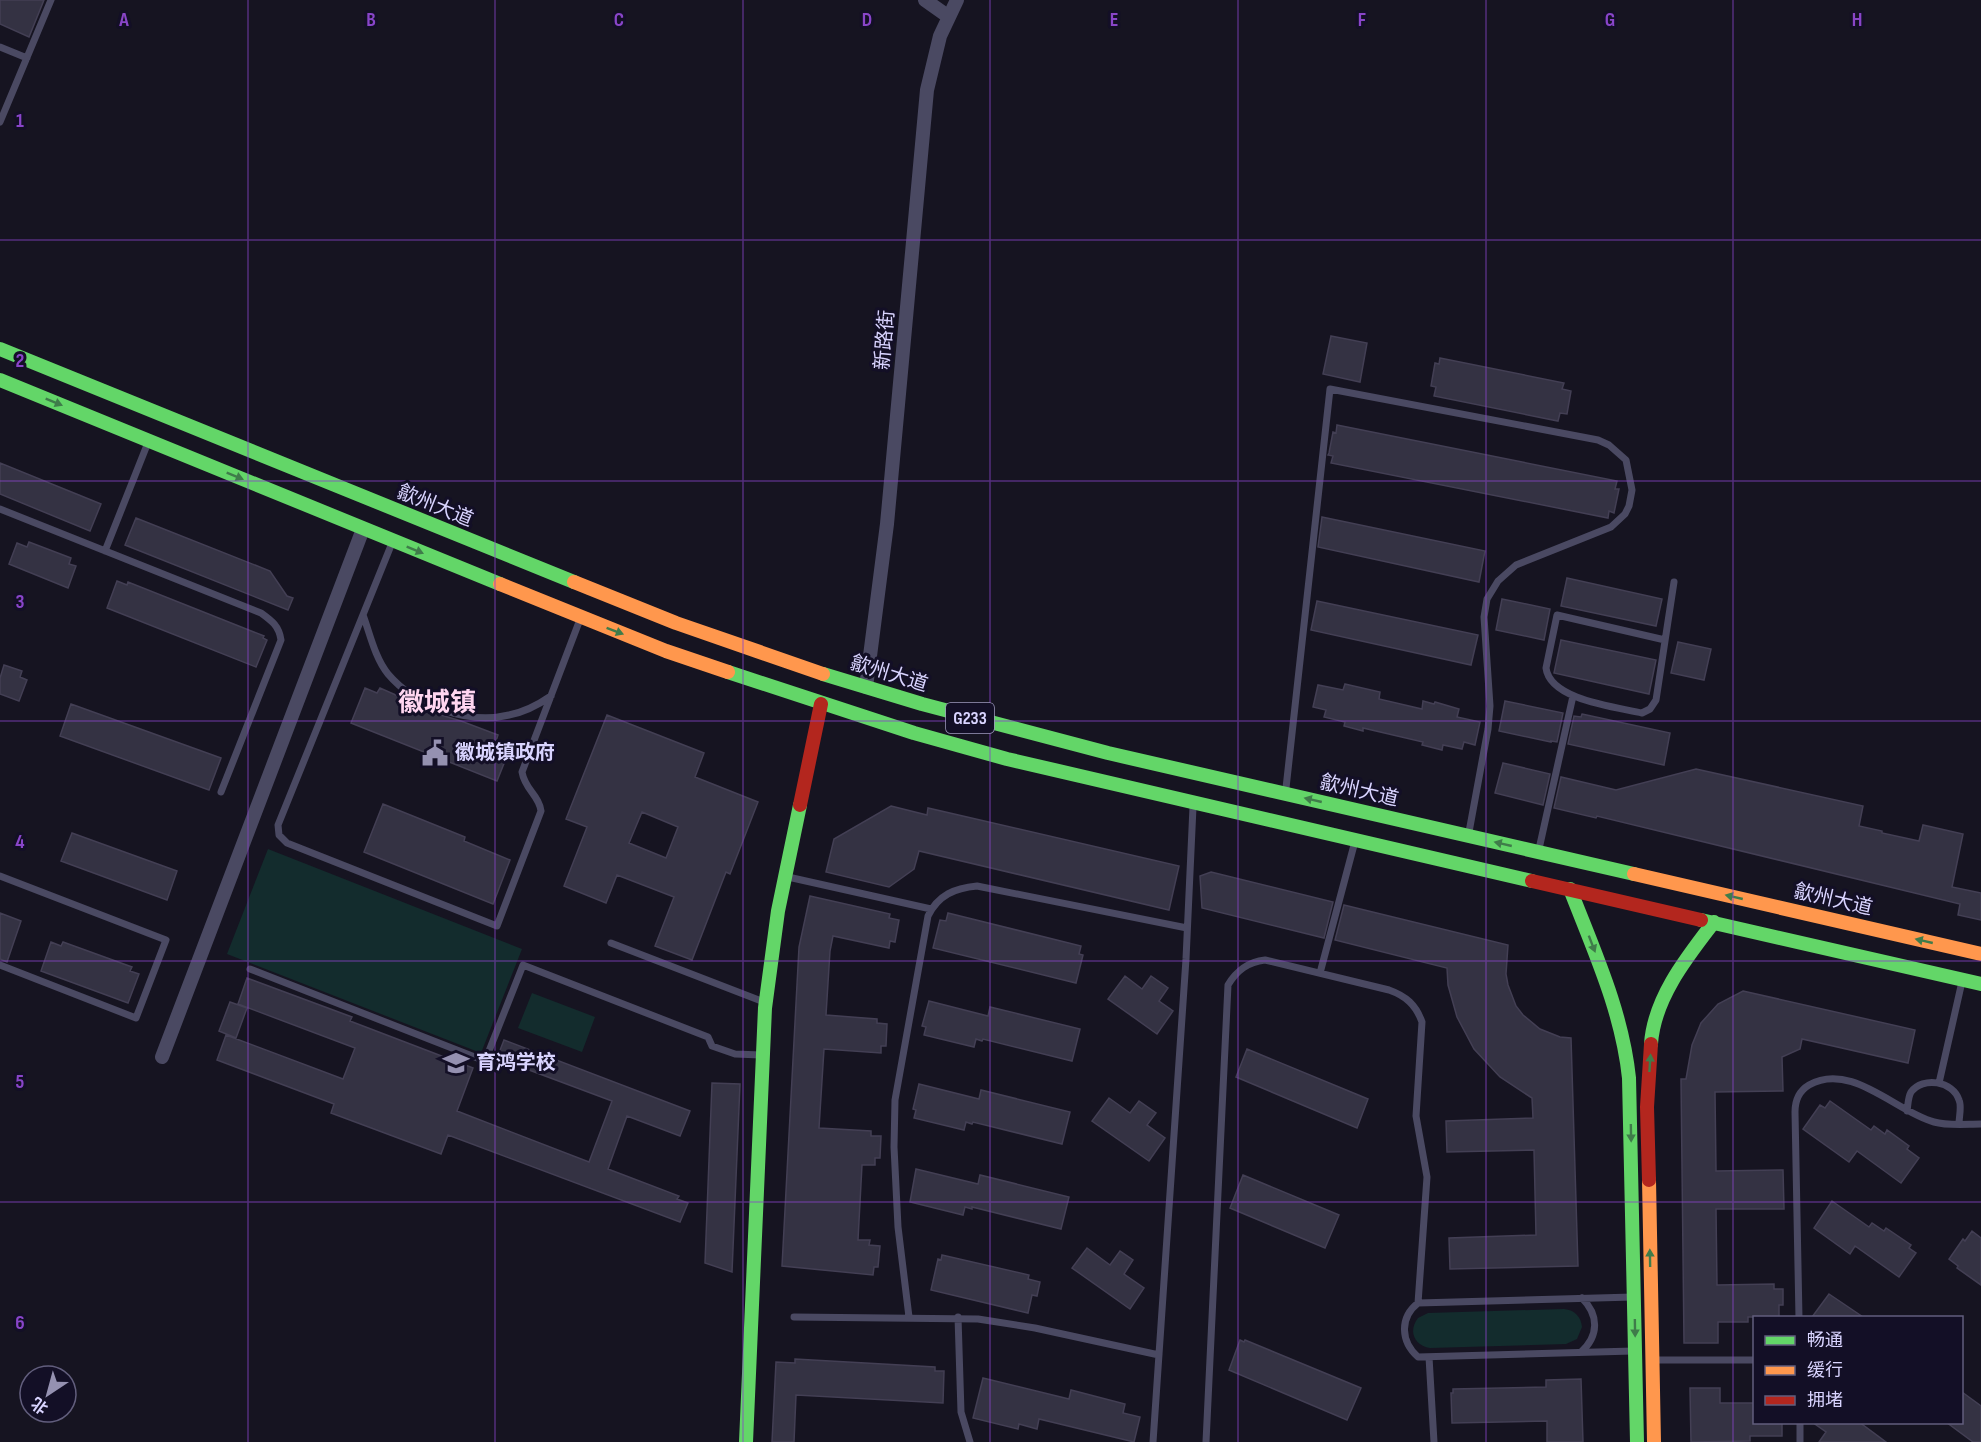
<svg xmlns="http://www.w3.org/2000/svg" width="1981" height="1442" font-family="'Sofia Sans Condensed','Noto Sans SC',sans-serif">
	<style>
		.green { fill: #132c2d }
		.building { fill: #343243; stroke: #433f54; stroke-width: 1.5; fill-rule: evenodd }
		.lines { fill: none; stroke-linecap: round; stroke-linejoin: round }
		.lane { stroke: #4a4962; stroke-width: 7 }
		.street { stroke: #4a4962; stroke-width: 14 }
		.fast { stroke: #63d668; stroke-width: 14 }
		.slow { stroke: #ff974d; stroke-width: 14 }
		.jam { stroke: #b3261e; stroke-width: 14 }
		.oneway { fill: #3f7c4a }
		.grid { fill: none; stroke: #8945c9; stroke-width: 1.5; stroke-opacity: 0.55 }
		.labels { text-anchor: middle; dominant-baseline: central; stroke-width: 6; stroke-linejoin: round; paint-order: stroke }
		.shield { fill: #130f26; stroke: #9e99be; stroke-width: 1.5 }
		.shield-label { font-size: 18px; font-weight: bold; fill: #d9d4ff }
		.street-label { font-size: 20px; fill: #d9d4ff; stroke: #130f26 }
		.poi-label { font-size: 20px; font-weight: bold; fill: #d9d4ff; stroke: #130f26; text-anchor: start }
		.district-label { font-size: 26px; font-weight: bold; fill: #ffd6f0; stroke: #130f26 }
		.grid-label { font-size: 20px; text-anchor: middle; font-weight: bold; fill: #8945c9; stroke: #130f26; stroke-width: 6; stroke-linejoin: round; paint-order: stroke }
	</style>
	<rect width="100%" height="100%" fill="#161421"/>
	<path class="green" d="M268,849L522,949L481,1053L227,954Z
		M532,993L595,1017L582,1052L518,1028Z
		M1564,1309C1575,1310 1581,1317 1582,1327L1577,1339L1566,1344L1430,1348C1414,1345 1408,1331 1418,1318L1428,1313Z"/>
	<path class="building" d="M0,0H44L29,37L0,24Z
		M1331,336L1367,343L1360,382L1323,374Z
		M1440,358L1564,383L1562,389L1571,391L1567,414L1560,413L1558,421L1434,396L1436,387L1431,386L1435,363L1439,364Z
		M1337,425L1617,481L1615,489H1619L1614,513L1609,511L1608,518L1331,463L1333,456L1328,455L1329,453L1333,432L1336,433Z
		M0,463L101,504L90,531L0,494Z
		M1322,517L1485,551L1479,582L1318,547Z
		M136,518L270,571L287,596L293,598L288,610L125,545Z
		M29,542L71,558L69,564L76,566L68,588L9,564L17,543L27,547Z
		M1567,578L1662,599L1656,626L1561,606Z
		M117,581L127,585L128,582L264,636L263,638L267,640L256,667L107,608Z
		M1502,599L1550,609L1544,640L1496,630Z
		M1317,601L1478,635L1471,665L1311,630Z
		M1561,640L1656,660L1649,694L1554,673Z
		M1678,642L1711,649L1704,680L1671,673Z
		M4,665L22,671L20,677L27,680L19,701L0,694V678Z
		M1345,684L1380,692L1379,699L1422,709L1423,701L1434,704L1435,702L1459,709L1457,717L1480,722L1475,745L1464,742L1462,749L1443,745L1442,750L1422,745L1423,742L1363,728V731L1344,726L1345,722L1324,717L1326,710L1313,707L1318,685L1343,690Z
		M365,688L377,693L380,688L441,715L461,721L498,735L496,741L511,746L497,781L351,723Z
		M1505,701L1563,713L1557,742L1551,741V742L1499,731Z
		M71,704L221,758L209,790L60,736Z
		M1582,714L1670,733L1664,765L1568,744L1574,716L1581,717Z
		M607,715L704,753L695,777L758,802L730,874L726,872L692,960L655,946L674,897L617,875L606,903L564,886L587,827L566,819ZM642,812L678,827L666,858L629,843Z
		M1503,763L1550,774L1543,805L1495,793Z
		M1696,769L1863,806L1859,826L1882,831V833L1919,841L1923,825L1963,834L1952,887L1981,893V920L1958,915L1960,904L1597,816L1596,818L1554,808L1561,777L1616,790Z
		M383,804L465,837L464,841L510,860L493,904L364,852Z
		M891,806L927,815L928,808L1179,866L1169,910L919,851L914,869L889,887L826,872L834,839Z
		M72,833L177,871L167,900L61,861Z
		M1211,872L1333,902L1324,938L1202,908L1200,876Z
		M810,896L890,914L889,918L899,920L895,942L890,941L889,948L833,936L830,951L826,1015L877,1019V1023L887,1024L886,1046H881V1053L824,1049L819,1128L871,1131V1136H881L880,1158H875V1165H862L858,1240H870L869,1245L880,1246L878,1267H874L873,1275L782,1266L799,947Z
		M1344,905L1508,945L1506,974L1508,985L1516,1006L1523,1015L1540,1029L1560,1037L1571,1038L1578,1266L1450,1269L1449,1238L1536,1235L1534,1150L1447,1152L1446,1121L1533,1118L1532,1098L1500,1077L1474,1049L1457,1017L1448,985L1447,968L1335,940Z
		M0,913L21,921L7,962L0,959Z
		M948,913L1081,946L1079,954L1083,955L1076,983L933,948L940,920L946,921Z
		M51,942L61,946L63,942L132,967L130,971L139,974L128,1003L41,971Z
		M1125,976L1142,989L1151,976L1168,988L1159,1001L1173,1011L1157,1034L1108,999Z
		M247,978L352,1017L350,1021L473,1068L457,1111L589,1162L612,1101L497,1058L504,1040L690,1111L680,1136L627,1116L608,1169L679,1196L677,1199L688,1203L680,1222L448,1135L441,1154L331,1113L334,1104L217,1060L226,1035L343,1079L355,1048L238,1004Z
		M1743,991L1915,1030L1908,1063L1802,1039L1800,1049L1782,1057L1783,1091L1715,1092L1716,1171L1783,1170L1784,1209H1716L1717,1285L1774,1284V1289H1783V1305H1779V1317H1748V1322H1718V1343H1684L1681,1079H1686L1692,1045L1701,1023L1718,1004Z
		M929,1001L988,1016L990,1007L1080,1029L1072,1061L983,1039L982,1041L976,1039L974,1047L924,1035L926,1027L922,1026Z
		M230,1002L247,1008L236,1038L219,1031Z
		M1247,1049L1368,1099L1357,1128L1236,1077Z
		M712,1083L740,1084L732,1272L705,1263Z
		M919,1084L979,1099L981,1090L1070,1112L1062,1144L973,1122L972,1124L966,1122L964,1130L914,1118L916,1110L913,1109Z
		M1109,1098L1130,1113L1139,1101L1156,1113L1147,1125L1165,1138L1149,1161L1092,1121Z
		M1830,1101L1871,1130L1874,1126L1885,1134L1887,1130L1909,1146L1907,1149L1919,1158L1901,1183L1857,1151L1849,1162L1803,1129L1820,1105L1825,1108Z
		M916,1169L978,1184L980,1175L1069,1197L1061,1229L972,1207V1209L965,1207L963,1215L910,1202Z
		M1243,1175L1339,1215L1325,1248L1230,1208Z
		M1832,1201L1869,1227L1872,1223L1884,1231L1886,1228L1911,1245L1909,1248L1916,1253L1899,1277L1855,1246L1850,1254L1814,1228Z
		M1972,1231L1981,1238V1285L1957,1268L1958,1266L1949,1259L1963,1239L1965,1241Z
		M1087,1248L1110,1265L1120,1251L1133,1260L1124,1274L1144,1288L1130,1309L1072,1268Z
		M942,1255L1029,1275L1028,1279L1040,1282L1037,1296L1032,1295L1028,1313L931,1290L938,1259L941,1260Z
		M1829,1294L1863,1317H1812Z
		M1240,1340L1244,1342L1245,1340L1361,1388L1347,1420L1229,1370Z
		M795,1359L935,1367V1371H944L943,1403L796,1395L794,1442H772L776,1362L795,1363Z
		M983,1378L1069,1399L1071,1390L1125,1404L1123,1413L1140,1417L1134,1442L1039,1419L1037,1429L1019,1424L1018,1429L973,1418Z
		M1581,1379L1583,1442H1547V1421L1452,1423L1451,1393H1453V1389L1546,1387V1380Z
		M1690,1388H1720V1403H1755V1422H1782V1436H1750V1441L1691,1442Z
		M1962,1392L1981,1406V1442H1973L1946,1422H1962Z
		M1812,1422H1859L1886,1442H1819L1826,1432Z"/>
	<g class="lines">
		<path class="lane" d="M0,47L27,58
			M0,122L51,0
			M0,509L261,613C272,621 279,626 281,640L221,792
			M392,543L278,825L279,835L287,843L497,926L541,811C539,795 525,790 522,772L579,622
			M105,551L147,445
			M363,615C370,634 375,658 388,674C415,706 469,725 509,715C525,712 538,705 551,696
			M1665,640L1557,615L1546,668C1550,700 1616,707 1642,713L1650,709L1656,700L1674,582
			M1286,788L1330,389L1598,440L1609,445L1626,460L1632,490L1629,506L1625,514L1611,527L1516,565L1498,581L1487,599L1484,617L1490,706L1488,729L1469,832
			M1539,849L1573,696
			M0,876L166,940L136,1018L0,965
			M788,877L931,909
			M611,943L764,1002
			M250,969L485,1061L523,965L708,1037L712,1046L735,1054L761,1055
			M1320,973L1354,845
			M1939,1083L1961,986
			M1907,1111C1908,1105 1908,1097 1911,1092C1923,1076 1953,1081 1959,1100C1962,1106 1959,1116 1959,1124
			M794,1317L978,1319L1035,1328L1159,1355
			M909,1317L898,1227L894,1147L895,1100L928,916C938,895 955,888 977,886L1187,928
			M958,1317L961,1412L970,1442
			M1799,1318L1795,1112C1795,1101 1799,1091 1809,1085C1851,1061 1896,1112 1934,1122C1948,1126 1966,1124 1981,1124
			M1633,1351L1418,1357C1401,1342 1399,1318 1418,1303L1633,1297
			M1581,1352C1599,1336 1599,1315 1582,1298
			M1429,1357L1434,1442
			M1655,1360H1754
			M1800,1422V1442
			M1153,1442L1186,959L1193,807
			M1206,1442L1228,985C1237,970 1248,962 1265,960L1389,990C1406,996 1416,1005 1422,1022L1416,1116L1427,1177L1418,1303"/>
		<path class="street" d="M925,0L949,17
			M866,687L887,524L927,90L940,36L957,0
			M162,1057L363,529"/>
		<path class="fast" d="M0,349L574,582
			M0,380L500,584
			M728,672L914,733L1007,759L1532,881
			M823,674L922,704L1108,753L1634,874
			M1570,889C1594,951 1622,1011 1629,1078L1637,1442
			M1701,920L1981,984
			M1651,1044C1654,998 1687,957 1714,922
			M746,1442L765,1008L778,911L800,805"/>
		<path class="slow" d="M574,582L676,623L823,674
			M500,584L666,651L728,672
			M1634,874L1981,954
			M1649,1180L1654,1442"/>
		<path class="jam" d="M800,805L821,704
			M1532,881L1701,920
			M1649,1180L1647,1107L1651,1044"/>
	</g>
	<defs><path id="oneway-solid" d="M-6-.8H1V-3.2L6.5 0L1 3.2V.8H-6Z" transform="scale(1.5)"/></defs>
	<g class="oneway">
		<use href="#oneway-solid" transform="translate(54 402) rotate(22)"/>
		<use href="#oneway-solid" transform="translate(235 476) rotate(22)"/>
		<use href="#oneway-solid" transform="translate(415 550) rotate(22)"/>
		<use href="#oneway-solid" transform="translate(615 631) rotate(21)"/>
		<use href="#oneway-solid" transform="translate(1313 800) rotate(-167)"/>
		<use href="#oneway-solid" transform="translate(1503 844) rotate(-167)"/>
		<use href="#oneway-solid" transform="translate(1734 897) rotate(-167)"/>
		<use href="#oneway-solid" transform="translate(1924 941) rotate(-167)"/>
		<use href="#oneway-solid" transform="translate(1592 944) rotate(69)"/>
		<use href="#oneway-solid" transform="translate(1650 1063) rotate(-86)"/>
		<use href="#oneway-solid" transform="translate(1631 1133) rotate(89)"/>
		<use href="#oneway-solid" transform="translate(1650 1258) rotate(-91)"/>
		<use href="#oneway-solid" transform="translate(1635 1328) rotate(89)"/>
	</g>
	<path class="grid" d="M248,0V1442M495,0V1442M743,0V1442M990,0V1442M1238,0V1442M1486,0V1442M1733,0V1442M0,240H1981M0,481H1981M0,721H1981M0,961H1981M0,1202H1981"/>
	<defs>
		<g id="civic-bare" transform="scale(2.07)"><path d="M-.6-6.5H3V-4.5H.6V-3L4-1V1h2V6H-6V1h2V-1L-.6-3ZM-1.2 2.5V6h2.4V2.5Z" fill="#9591b1" stroke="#130f26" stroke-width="2.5" paint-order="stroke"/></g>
		<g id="school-bare" transform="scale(2.07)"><path d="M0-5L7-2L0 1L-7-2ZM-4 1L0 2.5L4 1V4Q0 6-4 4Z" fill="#9591b1" stroke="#130f26" stroke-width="2.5" paint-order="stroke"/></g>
	</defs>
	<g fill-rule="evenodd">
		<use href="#civic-bare" x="435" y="753"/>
		<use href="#school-bare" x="456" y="1063"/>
	</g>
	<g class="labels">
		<rect class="shield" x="946" y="703" width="48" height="30" rx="4.5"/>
		<g class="shield-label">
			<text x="970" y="718">G233</text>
		</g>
		<g class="street-label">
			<text transform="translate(885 340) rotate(-85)">新路街</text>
			<text transform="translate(435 506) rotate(22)">歙州大道</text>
			<text transform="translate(889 674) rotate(17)">歙州大道</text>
			<text transform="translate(1359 791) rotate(13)">歙州大道</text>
			<text transform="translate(1833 900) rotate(13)">歙州大道</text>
		</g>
		<g class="poi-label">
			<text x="455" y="753">徽城镇政府</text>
			<text x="476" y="1063">育鸿学校</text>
		</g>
		<g class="district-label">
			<text x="437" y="703">徽城镇</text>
		</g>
	</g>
	<g class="grid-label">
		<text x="124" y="26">A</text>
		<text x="371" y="26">B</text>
		<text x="619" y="26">C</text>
		<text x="867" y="26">D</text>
		<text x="1114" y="26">E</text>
		<text x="1362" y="26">F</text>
		<text x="1610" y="26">G</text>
		<text x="1857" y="26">H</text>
		<text x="20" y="127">1</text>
		<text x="20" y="367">2</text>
		<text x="20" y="608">3</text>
		<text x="20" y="848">4</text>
		<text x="20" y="1088">5</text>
		<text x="20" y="1329">6</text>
	</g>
	<rect x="1753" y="1316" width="210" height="108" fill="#130f26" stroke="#625e7d" stroke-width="1.5"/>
	<rect x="1765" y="1336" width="30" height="9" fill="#63d668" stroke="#625e7d" stroke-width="1.5"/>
	<text x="1807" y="1346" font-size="18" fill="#d9d4ff">畅通</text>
	<rect x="1765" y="1366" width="30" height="9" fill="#ff974d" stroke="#625e7d" stroke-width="1.5"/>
	<text x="1807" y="1376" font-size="18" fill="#d9d4ff">缓行</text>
	<rect x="1765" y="1396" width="30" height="9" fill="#b3261e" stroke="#625e7d" stroke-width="1.5"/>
	<text x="1807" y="1406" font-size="18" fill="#d9d4ff">拥堵</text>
	<g transform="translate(48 1394) rotate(216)"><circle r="28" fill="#130f26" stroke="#625e7d" stroke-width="1.5"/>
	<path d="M0-4.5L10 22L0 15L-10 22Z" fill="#9591b1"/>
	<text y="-9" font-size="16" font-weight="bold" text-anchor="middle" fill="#d9d4ff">北</text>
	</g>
</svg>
